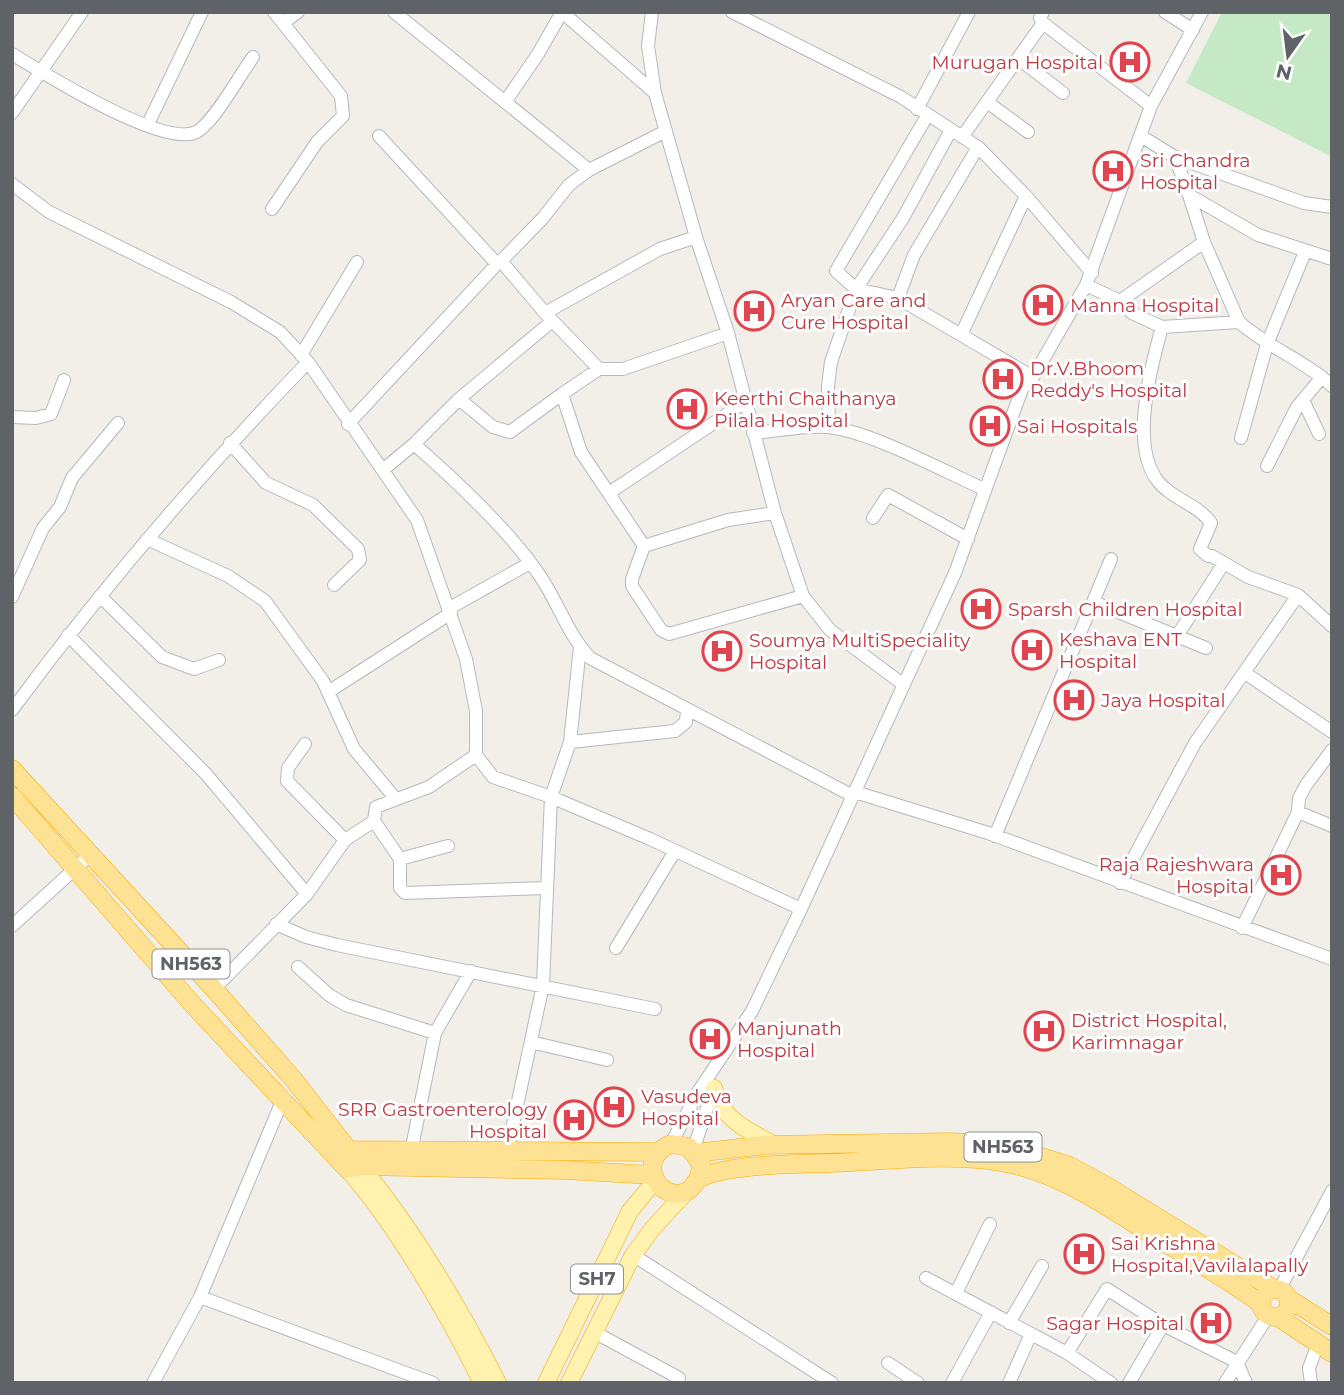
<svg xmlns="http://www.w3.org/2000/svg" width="1344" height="1395" font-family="Montserrat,sans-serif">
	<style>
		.green { fill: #c5e8c5 }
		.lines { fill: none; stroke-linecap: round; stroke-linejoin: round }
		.minor-casing { stroke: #b5b8bc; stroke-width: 14 }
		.major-casing { stroke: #f2c960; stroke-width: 18 }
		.highway-casing { stroke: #f9ab00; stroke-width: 19 }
		.minor { stroke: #fff; stroke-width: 12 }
		.major { stroke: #fff2af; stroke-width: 16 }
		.highway { stroke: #fde293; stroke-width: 18 }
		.labels { text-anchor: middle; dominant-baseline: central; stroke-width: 6; stroke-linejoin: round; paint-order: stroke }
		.shield { fill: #fff; stroke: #8f9295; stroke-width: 2 }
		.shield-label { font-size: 18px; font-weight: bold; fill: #5f6368 }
		.health-label { font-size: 19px; fill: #be3a42; stroke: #fff; text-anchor: start }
	</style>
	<rect width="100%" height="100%" fill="#f1efe8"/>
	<path class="green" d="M1222,12H1332V157L1186,83Z"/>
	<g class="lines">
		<g class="minor-casing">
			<path id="minor" d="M394,12L589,170
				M562,12L655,93L696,237L728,333L775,513L803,596L830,630L904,685
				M652,12L648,46L655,93
				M732,12L901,97L978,147L1026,196L1092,273
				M1165,12L1193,30
				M283,23L298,12
				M1043,23L1151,106
				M12,54C45,74 158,145 194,133C211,128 241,73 253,57
				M1019,59L1063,93
				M505,102L538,54L562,12
				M987,102L1028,132
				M917,109L969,12
				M12,113L82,12
				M927,116L836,271L856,289L898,298L1033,377
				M148,124L202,12
				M379,136L497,264L501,261
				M1141,136L1175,157L1189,195L1258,235L1332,259
				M962,137L1043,23L1040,18L1043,12
				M1175,157L1304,203L1332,207
				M12,184L49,212L231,302L280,332L308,362L417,520L466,659L476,711V755L493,777L551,797L650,839L801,909
				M1189,195L1204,242L1239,322
				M272,209L317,142L343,116L341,96L274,12
				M696,237L660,249L545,313L599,369L562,394L581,452L644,546L728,520L775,513
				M1086,285L1120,301L1132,313L1162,327C1151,366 1130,444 1157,480C1171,499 1198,504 1211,523L1200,549L1208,556H1212L1248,577L1298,595L1195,743L1120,883
				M898,298L914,255L978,147
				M1120,301L1204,242
				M545,313L501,261L542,219L569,185L589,170L666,131
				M1162,327L1239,322C1267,347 1304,360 1332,386
				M961,335L1026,196
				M301,355L357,262
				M599,369H623L728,333
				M459,399L493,427L510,432L562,394
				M1303,400L1319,434
				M12,417L36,418L51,414L64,380
				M348,424L497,264
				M829,427L828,386L831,362L856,289L903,218L951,130
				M753,433C778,431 804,425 828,427C870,431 943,471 984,489
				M1241,438L1267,344L1305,252
				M230,443L266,483L313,505L358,549L360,560L334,585
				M414,444C455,480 510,531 540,576C558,602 568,635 590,658L853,796
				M1267,466L1297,407L1322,377
				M384,469L414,444L459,399L551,322
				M609,493L745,402
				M873,518L888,495L968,539
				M147,539L228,576L265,601L323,681L354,749L395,798
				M644,546L632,579V586L661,630L669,634L803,596
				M1298,595L1332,626
				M100,596L162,657L194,669L219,660
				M12,597L43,528L60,507L72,478L118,423
				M1094,602L1206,648
				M448,609L530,563
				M68,635L206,774L307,894L214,989
				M1177,636L1224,563
				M1245,673L1332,732
				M328,692L451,613
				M12,710C103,587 202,472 308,362
				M570,742L675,731L686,722L687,709
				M305,744L288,768L287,781L345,840
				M855,792L988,833L1332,959
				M1298,812L1332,826
				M374,821L400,859V888L405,893L546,888
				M995,836L1111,559
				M400,859L448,846
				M307,894L345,840L374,821L376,807L429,787L476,755
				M276,924L306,937L337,945L655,1009
				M12,926L90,855
				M1242,928L1298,812L1299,798L1306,785L1332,750
				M616,948L675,851
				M298,967L329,995L346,1005L435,1033
				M531,1042L607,1060
				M671,1144L698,1092L752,1011L801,909L955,573L1022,389L1033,377L1086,285L1151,106L1202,12
				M693,1151L714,1087
				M411,1152L435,1033L471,971
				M507,1152L543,985L551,797L570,742L580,647
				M633,1255L832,1383
				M926,1278L1067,1353L1111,1383
				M1279,1290L1332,1191
				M956,1293L990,1224
				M200,1297L433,1383
				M1009,1323L1042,1266
				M594,1332L679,1378
				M1067,1353L1107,1289L1163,1325L1237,1362L1246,1383
				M888,1363L918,1383
				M153,1383L200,1297L283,1099
				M952,1383L991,1312
				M1009,1383L1030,1336
				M1129,1383L1163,1325
				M1225,1383L1268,1316
				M1311,1383L1309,1368L1318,1344"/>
		</g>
		<g class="major-casing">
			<path id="major" d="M714,1088C721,1119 748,1131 775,1145
				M361,1166C414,1231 460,1308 498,1383
				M347,1169C396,1224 449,1316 482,1383
				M546,1383L630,1211L655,1181
				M569,1383L633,1255L653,1228L688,1190"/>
		</g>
		<g class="highway-casing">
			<path id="highway" d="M12,769L214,989L294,1080L361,1166
				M12,796L194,1006L347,1169L361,1166L565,1170L652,1175
				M343,1150L657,1152
				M696,1153L765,1145L949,1142L988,1144L1023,1151L1070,1166L1105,1185L1274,1289
				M699,1179L701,1164L689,1147L671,1144C632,1160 662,1207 689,1190C693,1187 695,1181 700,1178C729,1164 798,1164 831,1163C886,1161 946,1153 1001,1162C1059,1172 1108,1207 1157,1238C1192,1259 1227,1279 1260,1303
				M1261 1303a14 14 0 1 1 28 0a14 14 0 1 1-28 0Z
				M1289,1299L1332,1326
				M1278,1317L1332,1353"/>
		</g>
		<use href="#minor" class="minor"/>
		<use href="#major" class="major"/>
		<use href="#highway" class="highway"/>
	</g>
	<defs>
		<g id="hospital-ring" transform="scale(2.0125)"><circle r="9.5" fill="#fff" stroke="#e0444e" stroke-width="1.5"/><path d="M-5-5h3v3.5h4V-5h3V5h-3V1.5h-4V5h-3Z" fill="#e0444e"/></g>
	</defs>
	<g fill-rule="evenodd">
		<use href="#hospital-ring" x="1130" y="62"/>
		<use href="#hospital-ring" x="1113" y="171"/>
		<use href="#hospital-ring" x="1043" y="305"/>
		<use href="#hospital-ring" x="754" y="311"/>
		<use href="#hospital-ring" x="1003" y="379"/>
		<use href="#hospital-ring" x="687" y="409"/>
		<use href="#hospital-ring" x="990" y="426"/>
		<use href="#hospital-ring" x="981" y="609"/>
		<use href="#hospital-ring" x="1032" y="650"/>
		<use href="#hospital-ring" x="722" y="651"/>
		<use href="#hospital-ring" x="1074" y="700"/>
		<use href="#hospital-ring" x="1281" y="875"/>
		<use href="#hospital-ring" x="1044" y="1031"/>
		<use href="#hospital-ring" x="710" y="1039"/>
		<use href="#hospital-ring" x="614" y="1107"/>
		<use href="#hospital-ring" x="574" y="1120"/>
		<use href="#hospital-ring" x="1084" y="1254"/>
		<use href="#hospital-ring" x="1211" y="1323"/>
	</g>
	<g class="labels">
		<g class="shield">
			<rect x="152.5" y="949.5" width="77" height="29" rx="5"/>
			<rect x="964.5" y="1132.5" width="77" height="29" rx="5"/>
			<rect x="571" y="1264.5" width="52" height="29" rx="5"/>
		</g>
		<g class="shield-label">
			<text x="191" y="964">NH563</text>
			<text x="1003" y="1147">NH563</text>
			<text x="597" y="1279">SH7</text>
		</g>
		<g class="health-label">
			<text x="1103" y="62" text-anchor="end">Murugan Hospital</text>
			<text x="1140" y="160">Sri Chandra<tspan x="1140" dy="22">Hospital</tspan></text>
			<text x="781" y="300">Aryan Care and<tspan x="781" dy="22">Cure Hospital</tspan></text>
			<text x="1070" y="305">Manna Hospital</text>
			<text x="1030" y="368">Dr.V.Bhoom<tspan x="1030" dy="22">Reddy's Hospital</tspan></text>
			<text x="714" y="398">Keerthi Chaithanya<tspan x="714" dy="22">Pilala Hospital</tspan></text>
			<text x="1017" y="426">Sai Hospitals</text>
			<text x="1008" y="609">Sparsh Children Hospital</text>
			<text x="1059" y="639">Keshava ENT<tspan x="1059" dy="22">Hospital</tspan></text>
			<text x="749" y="640">Soumya MultiSpeciality<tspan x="749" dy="22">Hospital</tspan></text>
			<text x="1101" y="700">Jaya Hospital</text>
			<text x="1254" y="864" text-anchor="end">Raja Rajeshwara<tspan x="1254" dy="22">Hospital</tspan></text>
			<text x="1071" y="1020">District Hospital,<tspan x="1071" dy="22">Karimnagar</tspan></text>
			<text x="737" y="1028">Manjunath<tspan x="737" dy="22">Hospital</tspan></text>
			<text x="641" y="1096">Vasudeva<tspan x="641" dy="22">Hospital</tspan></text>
			<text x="547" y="1109" text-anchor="end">SRR Gastroenterology<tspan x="547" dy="22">Hospital</tspan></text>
			<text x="1111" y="1243">Sai Krishna<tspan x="1111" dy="22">Hospital,Vavilalapally</tspan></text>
			<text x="1184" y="1323" text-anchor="end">Sagar Hospital</text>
		</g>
	</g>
	<rect width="1344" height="1395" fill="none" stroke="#5f6368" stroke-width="28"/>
	<g transform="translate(1288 56) rotate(194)" stroke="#ffffff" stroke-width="5" paint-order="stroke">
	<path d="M0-5L12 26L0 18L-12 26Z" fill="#5f6368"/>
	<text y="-10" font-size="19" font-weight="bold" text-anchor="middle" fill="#5f6368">N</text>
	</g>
</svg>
